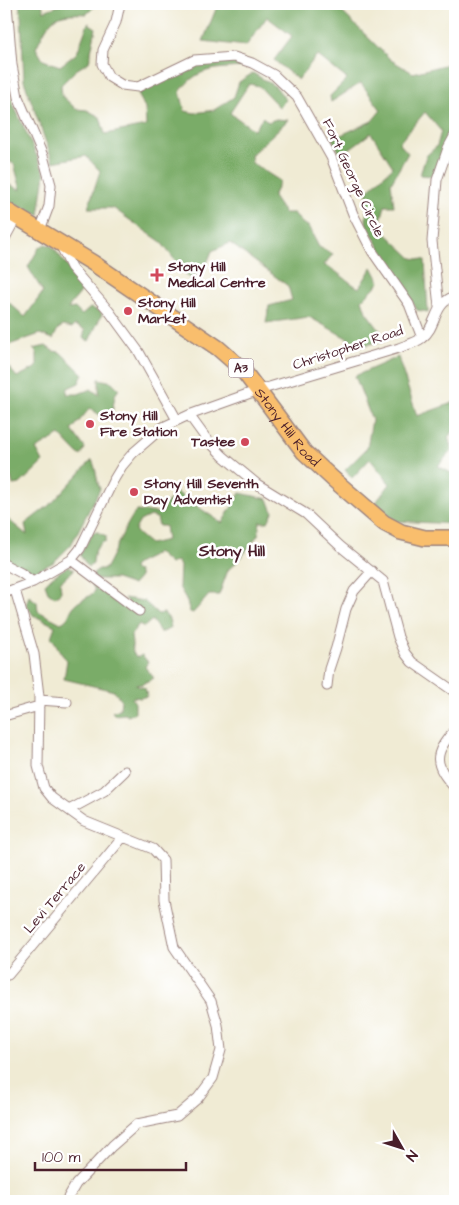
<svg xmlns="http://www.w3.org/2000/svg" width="459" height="1205" font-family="'Architects Daughter',sans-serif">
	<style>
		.forest { fill: #7aac67; stroke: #626649; fill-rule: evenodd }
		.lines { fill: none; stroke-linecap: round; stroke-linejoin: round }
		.street-casing { stroke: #9d8580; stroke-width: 11 }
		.primary-casing { stroke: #9d8580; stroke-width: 18 }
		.street { stroke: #fff; stroke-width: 9 }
		.primary { stroke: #f9be6d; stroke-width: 15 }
		.poi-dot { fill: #d1495b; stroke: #fff; stroke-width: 2 }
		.labels { text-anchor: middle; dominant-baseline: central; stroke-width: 5; stroke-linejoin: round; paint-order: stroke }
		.shield { fill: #fff; stroke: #80626b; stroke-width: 1 }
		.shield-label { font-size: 12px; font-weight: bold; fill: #4a1f2b }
		.street-label { font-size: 14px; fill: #4a1f2b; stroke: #fff }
		.poi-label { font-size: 14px; font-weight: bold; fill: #4a1f2b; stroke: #fff; text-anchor: start }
		.quarter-label { font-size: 16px; font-weight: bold; fill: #4a1f2b; stroke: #fff }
	</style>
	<rect width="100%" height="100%" fill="#fff"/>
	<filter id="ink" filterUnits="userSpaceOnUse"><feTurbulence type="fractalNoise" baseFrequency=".02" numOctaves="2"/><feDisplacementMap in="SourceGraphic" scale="10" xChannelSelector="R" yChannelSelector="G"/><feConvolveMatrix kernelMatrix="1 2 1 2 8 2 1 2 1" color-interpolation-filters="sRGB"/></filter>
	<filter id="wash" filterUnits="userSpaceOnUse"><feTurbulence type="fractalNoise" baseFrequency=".0096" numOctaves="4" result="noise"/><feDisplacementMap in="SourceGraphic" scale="20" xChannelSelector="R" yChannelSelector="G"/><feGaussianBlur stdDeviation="1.12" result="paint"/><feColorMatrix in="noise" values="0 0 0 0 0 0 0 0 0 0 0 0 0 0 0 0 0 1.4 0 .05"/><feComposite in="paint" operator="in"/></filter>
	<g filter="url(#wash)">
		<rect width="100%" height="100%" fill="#f0ebd4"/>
		<path class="forest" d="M19,4H42L44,11L63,4H97L87,14C52,12 50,19 36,48L43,60L60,66L77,53L88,23L96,28L89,62L76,70L61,85L62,96L76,109L87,110L100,117L105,134L146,126L145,108L138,94L155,83L202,63L237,62L242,67C215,69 197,67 180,92L185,111L195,113L214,110L234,97L239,82L253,73L276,87L286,100L279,107L259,86L249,84L230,113L254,130L263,117L268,122L276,119L288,120L251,155L252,163L280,181L273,197L284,213H294L302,223L308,226L319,247L333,254L324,265C337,270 346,281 359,288L372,267L380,282L362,300L366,312L387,340L361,346L309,317L266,323L269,306L292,300L288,286L230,243L212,251L204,271L189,278L160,241L141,228L113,208H88L100,171L86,156L53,162L24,81L21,15Z
			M218,4H334L391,60L413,73L455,62V124L433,176L420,175L426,156L437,146L441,131L425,112L399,143L408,153L391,183L394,206H385L379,227L412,258L425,260L428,312L417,310L366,224L367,191L393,167L371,133L341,155L332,139L372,121L381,110L361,83L331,102L330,96L347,79L317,55L298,80L274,60L292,36L267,17L246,46L203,41Z
			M4,67L6,88L45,174L39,215L4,199V182L21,190L14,164L4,159Z
			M45,244L52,246L83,286C80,297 73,299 68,309L75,308L82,315L90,308L100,311L102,314L89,341L83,338L85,330L75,325L72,328L63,326L58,329L53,339L40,334L9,345L4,356V298L25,317L43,292L28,267L39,248Z
			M46,346L53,351L60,352L83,374L79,383L68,388L67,394H78L91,389L99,395V379L112,382L119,389L115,395L112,414L105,419L90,408L72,430L85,448L81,456L76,452L60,435L36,449L43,462L20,484L13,485L11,477L4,474V362L17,377L37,367V353L33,349Z
			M398,357L417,416L455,402V430L448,437L452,450L438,466L455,475V524L394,521L376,502L390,484L370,459L352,478L345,470L367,448L372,420L355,376Z
			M92,460C97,470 96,479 100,489L71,545L54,562L31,574L4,560V516L27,535L25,524L52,503Z
			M176,492L222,523L240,493L268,499L273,512L268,522H260L258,535L249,547L241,558L228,570L219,595H209L193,613L190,612L186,599L179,587L180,566L177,561L170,564L157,552C150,559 140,560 133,567L134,570L138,571L140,577L133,585L116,579H94L93,573L99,569H105C116,550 123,529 136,511L163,513V508ZM150,516L157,518L159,526H165L167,540L150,544L138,534L135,530L140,521Z
			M93,532H98L106,536V541C96,544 93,555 93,564L88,567L80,555Z
			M68,566L74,570L60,582L61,592L55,597L48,592L45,584L52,577Z
			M92,584L137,613L124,598L144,601L158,614L164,613L169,619L171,628L163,632H160L152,620L144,627L139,624L131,635L133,653L137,657L142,655L148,662L145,667L154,678L142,684L135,685L145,688L147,696L140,698L135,697L132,698L135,703V713L128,716L125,714L115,715L112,712L120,709L121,700L114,691L64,679L67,660C58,652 58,645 51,637L55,626L33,615L26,604L29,596L37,602L38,611L61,623C71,618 68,613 74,606C79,600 89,598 95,591Z"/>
	</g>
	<g filter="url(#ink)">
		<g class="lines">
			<g class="street-casing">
				<path id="street" d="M7,4L12,65L18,97L43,156L51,185L49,206L40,230
					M120,4L116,22L103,50L102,64L109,77L122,85L138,87L194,60L234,57L252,63L274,75L297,97L331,157L353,214L372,251L409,304L422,338
					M4,240L17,216
					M60,244L71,267L109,311L139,352L177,420
					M439,307L432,241L437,180L448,148L455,135
					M189,415L205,437L223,456L257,484L306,514L340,546L383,581L398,637L405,653L412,662L455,692
					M71,560L139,611
					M4,564L21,573L33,582
					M15,590L34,654L39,696L38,766L44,788L52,798L84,821L153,849L163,860L164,900L174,947L211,1001L218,1025L221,1050L213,1078L198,1098L177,1116L137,1124L112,1146L76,1184L66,1201
					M4,593L33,582L71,560L80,549L113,481L122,466L133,453L163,427L189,415L256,391L399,348C406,345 415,343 422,338C438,326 432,304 455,296
					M327,686L329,669L336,648L346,609L354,591L372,571
					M39,700L67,702
					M4,716L39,706
					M455,730C432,754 434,765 455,788
					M69,810L104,791L125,771
					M8,975L123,837"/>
			</g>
			<g class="primary-casing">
				<g id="primary">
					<path id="s1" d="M4,209L93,263L218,348L242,369L304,452L333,479L384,523L401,532L425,538H455"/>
				</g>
			</g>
			<use href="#street" class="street"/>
			<use href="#primary" class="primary"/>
		</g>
	</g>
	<g class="poi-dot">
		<path d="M154.5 267.5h5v5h5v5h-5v5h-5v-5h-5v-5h5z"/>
		<circle cx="128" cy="311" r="5"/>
		<circle cx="90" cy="424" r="5"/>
		<circle cx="245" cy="442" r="5"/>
		<circle cx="134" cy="492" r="5"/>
	</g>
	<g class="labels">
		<rect class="shield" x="228.5" y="358.5" width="25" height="19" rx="4"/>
		<g class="shield-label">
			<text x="241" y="368">A3</text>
		</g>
		<g class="street-label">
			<text transform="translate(353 178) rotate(65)">Fort George Circle</text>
			<text transform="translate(348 348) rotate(-18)">Christopher Road</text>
			<text stroke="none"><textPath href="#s1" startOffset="361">Stony Hill Road</textPath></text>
			<text transform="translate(55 898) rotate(-50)">Levi Terrace</text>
		</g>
		<g class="poi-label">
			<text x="168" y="267">Stony Hill<tspan x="168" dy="16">Medical Centre</tspan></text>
			<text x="138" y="303">Stony Hill<tspan x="138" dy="16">Market</tspan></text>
			<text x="100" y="416">Stony Hill<tspan x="100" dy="16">Fire Station</tspan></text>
			<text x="235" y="442" text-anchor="end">Tastee</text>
			<text x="144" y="484">Stony Hill Seventh<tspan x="144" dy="16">Day Adventist</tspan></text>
		</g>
		<g class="quarter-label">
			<text x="232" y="551">Stony Hill</text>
		</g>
	</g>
	<rect width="459" height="1205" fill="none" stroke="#fff" stroke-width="20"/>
	<g transform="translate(402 1148) rotate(129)" stroke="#ffffff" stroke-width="4" paint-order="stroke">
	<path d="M0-4L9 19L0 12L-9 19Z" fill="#4a1f2b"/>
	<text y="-8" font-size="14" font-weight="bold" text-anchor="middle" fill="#4a1f2b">N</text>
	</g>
	<path d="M35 1162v8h151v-8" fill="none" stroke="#4a1f2b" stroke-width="2.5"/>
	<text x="42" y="1162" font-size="15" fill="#4a1f2b" stroke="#ffffff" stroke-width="4" paint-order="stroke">100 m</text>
</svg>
